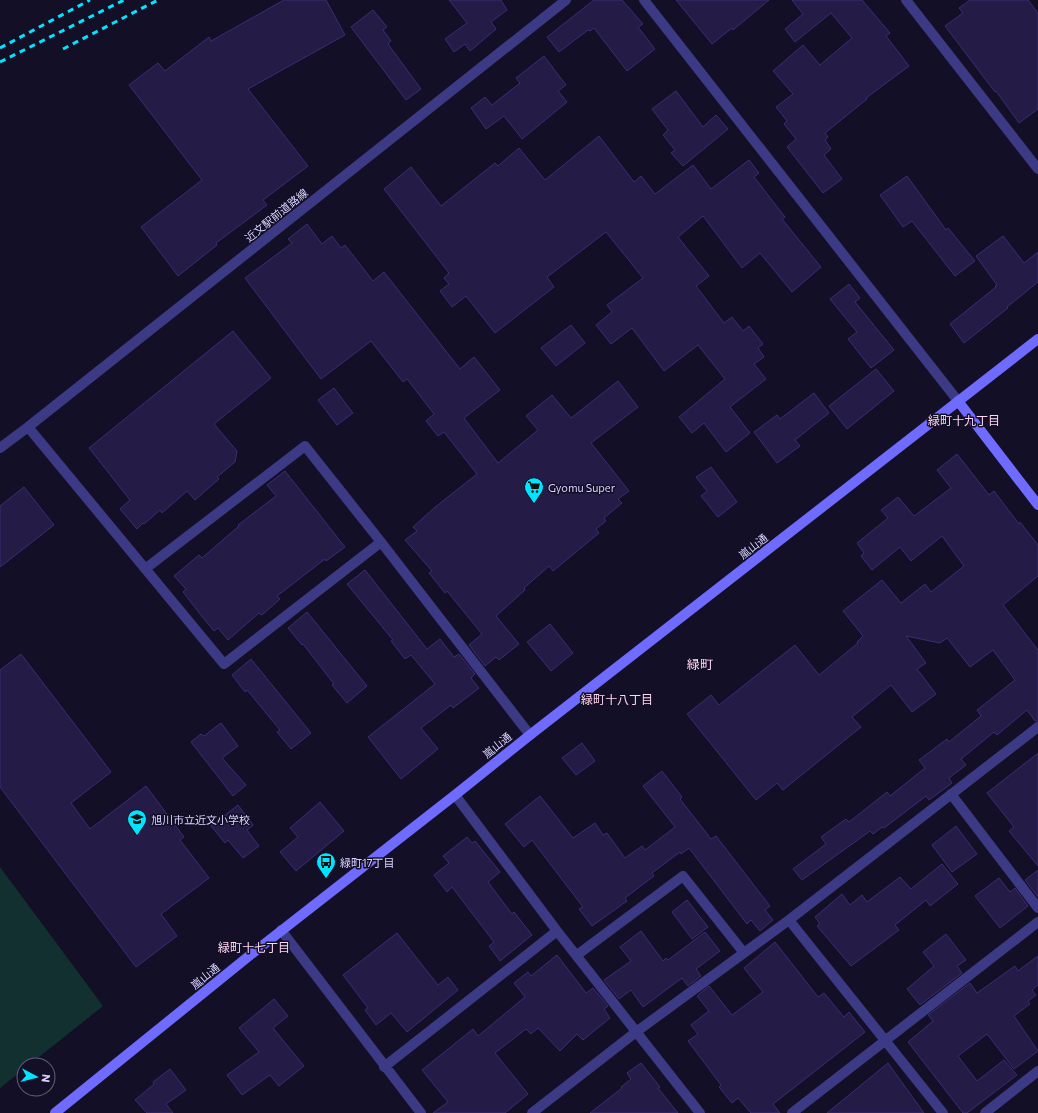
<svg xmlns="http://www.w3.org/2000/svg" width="1038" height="1113" font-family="Commissioner,'Noto Sans JP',sans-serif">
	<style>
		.green { fill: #12302f }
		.building { fill: #241b47; stroke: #3b2d73 }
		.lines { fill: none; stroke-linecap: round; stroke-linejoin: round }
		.street { stroke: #3d3a85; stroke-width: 10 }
		.secondary { stroke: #6f6bff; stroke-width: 10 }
		.rail { stroke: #00e5ff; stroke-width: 3; stroke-dasharray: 6 5; stroke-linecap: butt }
		.labels { text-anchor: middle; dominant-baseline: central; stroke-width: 3; stroke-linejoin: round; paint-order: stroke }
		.street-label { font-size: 11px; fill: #d9d4ff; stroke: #130f26 }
		.poi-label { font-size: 11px; fill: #d9d4ff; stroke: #130f26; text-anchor: start }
		.neighbourhood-label { font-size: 12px; fill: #ffd6f0; stroke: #130f26 }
		.quarter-label { font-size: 13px; fill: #ffd6f0; stroke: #130f26 }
	</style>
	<rect width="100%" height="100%" fill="#130f26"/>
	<path class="green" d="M0,867L103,1006L29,1065H24V1069L0,1088Z"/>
	<path class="building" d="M284,0H326L345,35L248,89L308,166L263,200L267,205L216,243L217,245L178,276L141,227L202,180L129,85L158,63L165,71L209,37L211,41Z
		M449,0H501L507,10L491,22L496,29L470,51L465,44L454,52L445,39L467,23Z
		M594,0H622L643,24L638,27L655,49L627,71L594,28L590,31L588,30L559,52L547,37Z
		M676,0H769L733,30L732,28L712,44Z
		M792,0H862L890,33L886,36L909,66L866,98L867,99L825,133L828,137L825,140L831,149L824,155L842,179L823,193L787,147L796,139L784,124L787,121L776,107L793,94L773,71L803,45L820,65L852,38L831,13L795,42L785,29L803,14Z
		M970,0H1028L1038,13V109L1019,123L996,91L995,92L945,26L963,13L959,8Z
		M373,10L387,27L383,30L391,41L388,44L421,89L406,100L351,27Z
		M544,56L566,85L558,91L567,102L522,139L504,116L486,129L471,108L485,97L492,105L520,83L516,78Z
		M676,91L703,127L716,115L728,129L683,166L671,153L675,150L663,135L668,130L652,109Z
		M599,136L634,182L641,176L655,194L693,165L711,189L749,160L759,173L754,177L785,217L782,219L821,267L792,292L760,253L742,268L703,216L678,237L709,276L696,286L724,323L732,317L743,331L749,326L763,344L758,348L764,357L754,364L766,379L730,407L750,433L726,452L704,423L692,433L679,417L725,379L698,345L664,371L632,328L611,344L596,325L612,312L607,305L643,278L606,232L547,277L554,287L495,333L466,296L452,307L440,291L449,284L444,278L449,273L384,189L411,167L441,206L495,163L498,166L519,148L545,180Z
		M907,176L946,230L948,228L975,261L955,276L912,221L903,227L880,195Z
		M307,224L322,244L332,236L341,248L345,245L373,281L384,272L460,369L474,357L500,390L464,418L498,463L538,430L526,416L552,395L571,418L618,381L638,407L591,443L629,491L618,499L622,503L604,518L606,521L596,529L599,533L553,571L549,566L524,588L525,590L496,616L519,644L499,660L496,657L485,666L469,645L482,634L447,591L445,593L429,573L432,571L405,540L417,531L413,527L434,508L477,474L444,432L438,436L426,421L434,414L407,379L403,382L371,341L321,379L245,278L292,243L288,239Z
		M1003,236L1024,263L1038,252V282L1007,307L1008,308L964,343L950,324L996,287L995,286L997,285L976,256Z
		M849,284L860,298L855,302L894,350L871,368L848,339L857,332L830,299Z
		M571,325L585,343L556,366L541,348Z
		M233,331L271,378L214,424L237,451L235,462L217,477L219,479L195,500L187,491L162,513L160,510L144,524L143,523L137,529L120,509L130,500L89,448Z
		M876,369L894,391L847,429L829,406Z
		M334,388L353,413L337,425L318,400Z
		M814,393L829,413L795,440L800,446L777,463L754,432L777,415L780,419Z
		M957,454L989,495L994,491L1019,524L1020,522L1038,545V576L1003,605L1038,650V721H1035L1027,710L997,735L994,732L961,759L966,765L949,778L952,783L929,800L926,796L884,828L882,827L873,834L870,831L802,880L793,869L826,844L821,837L846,819L849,822L887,792L890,796L925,768L919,760L947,739L949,742L981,716L977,710L1015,680L993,650L970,667L947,638L940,643L906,636L926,663L917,669L936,694L912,712L891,685L852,717L861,727L783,790L777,783L756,800L687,714L711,695L719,705L795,645L819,675L858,643L857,642L863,636L843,611L882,580L901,603L925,584L931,592L964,566L942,536L911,561L900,547L872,570L861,556L864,553L857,543L888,518L881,510L898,497L914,516L951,488L937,470Z
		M711,467L737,502L718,517L701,496L707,491L696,477Z
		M285,471L345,547L326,561L325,559L277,596L280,599L262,615L259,613L228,640L218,628L214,631L204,619L183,592L186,589L174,576L199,555L202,558L239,526L238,525L276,496L267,485Z
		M24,487L54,525L0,567V506Z
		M365,570L427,649L440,639L454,657L459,654L475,674L471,678L479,688L453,708L451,705L421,728L438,749L401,779L368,737L435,684L411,655L405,659L391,641L393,640L347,584Z
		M307,612L367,686L347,703L332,685L334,684L303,644L302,645L288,628Z
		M550,624L573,653L551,671L527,642Z
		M21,654L111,772L71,803L90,829L146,786L184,837L180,840L209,878L161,914L177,936L136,967L0,787V670Z
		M251,659L311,733L291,749L277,732L280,730L247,690L245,692L232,675Z
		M221,723L238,746L222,758L246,785L233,796L191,742L201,734L204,736Z
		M582,743L595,761L576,775L562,758Z
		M1038,753V866L1009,831L1014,827L987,793Z
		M662,771L682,797L680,799L711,839L716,836L770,906L765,910L773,920L760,931L751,920L747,924L689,848L681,854L680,852L652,873L654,876L625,898L627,901L592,926L579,909L583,907L532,840L524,847L505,824L540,796L573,838L595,823L603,835L607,833L625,858L642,846L645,850L675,827L643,786Z
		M320,802L344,831L296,871L280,852L298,837L290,828Z
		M238,805L253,825L247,830L259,846L243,858L228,840L225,843L211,826Z
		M956,826L977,854L952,872L932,845Z
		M467,837L472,843L475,841L500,872L488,882L512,914L514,912L532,935L500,961L489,946L494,942L452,887L447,892L434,875L449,863L443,856Z
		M942,864L958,884L930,906L926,900L895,925L899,930L851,966L817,926L820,924L815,917L842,894L850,905L862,895L867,902L900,877L911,889Z
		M1038,870V897L1025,880Z
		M999,878L1010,892L1015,888L1028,906L1000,928L975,896Z
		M687,900L708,927L692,939L672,912Z
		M641,931L663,961L666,958L668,960L705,932L720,951L696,969L701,976L688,986L682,978L643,1007L631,990L619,999L604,980L631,961L620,947Z
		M397,933L438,985L448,977L458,990L407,1032L391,1013L376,1025L365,1010L368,1008L343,975Z
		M946,934L966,960L957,966L962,973L920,1005L907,989L934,966L923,952Z
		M775,942L818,997L824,993L844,1017L849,1012L865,1032L773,1104L780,1113H751L738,1098L732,1103L719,1087L721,1085L688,1041L698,1034L691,1025L709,1011L697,996L709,986L732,1015L763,992L744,968Z
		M557,955L586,993L593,988L608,1006L604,1009L610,1018L583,1040L577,1034L560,1051L538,1028L531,1034L526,1029L495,1053L528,1094L505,1113H433L448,1102L422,1070L473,1029L478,1036L525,997L514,983L528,972L531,976Z
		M1038,956V985L1032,990L1036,995L1028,1001L1030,1004L1014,1016L1038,1051L1014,1069L987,1034L958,1056L977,1081L1004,1060L1017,1075L967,1113H963L908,1042L933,1021L928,1015L970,983L977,993L1015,966L1018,971Z
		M274,999L288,1016L273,1028L304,1066L279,1086L270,1075L242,1095L227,1075L259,1052L239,1028Z
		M641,1063L660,1087L658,1088L678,1113H590L622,1088L621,1087L631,1079L627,1073Z
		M888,1063L924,1113H827Z
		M170,1069L186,1090L166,1104L173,1113H147L135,1100L154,1084L153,1082Z"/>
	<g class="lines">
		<path class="street" d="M644,0L958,401
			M906,0L1038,169
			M28,427L224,664L381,542
			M0,448L28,427L566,0
			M145,569L305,446L381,542L530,735
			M951,794L1038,908
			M455,795L557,931L700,1113
			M789,920L943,1113
			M281,930L421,1113
			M577,955L683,876L744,953
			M384,1067L557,931
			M532,1113L636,1032L789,920L1038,727
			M792,1113L1038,922
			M985,1113L1038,1071"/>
		<path class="secondary" d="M958,401L1038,505
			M55,1113L254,952L455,795L530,735L1038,339"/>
		<path class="rail" d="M0,48L90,0
			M63,49L158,0
			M0,62L124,0"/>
	</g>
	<defs>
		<g id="supermarket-pin" transform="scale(1)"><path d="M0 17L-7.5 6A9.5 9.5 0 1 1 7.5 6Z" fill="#00e5ff" stroke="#130f26"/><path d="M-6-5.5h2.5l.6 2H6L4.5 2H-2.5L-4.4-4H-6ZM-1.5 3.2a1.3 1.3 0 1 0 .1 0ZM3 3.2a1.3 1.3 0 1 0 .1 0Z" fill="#111"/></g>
		<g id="school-pin" transform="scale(1)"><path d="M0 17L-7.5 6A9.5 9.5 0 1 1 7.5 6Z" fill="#00e5ff" stroke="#130f26"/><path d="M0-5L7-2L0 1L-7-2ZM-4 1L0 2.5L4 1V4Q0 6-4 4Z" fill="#111"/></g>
		<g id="bus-pin" transform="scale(1)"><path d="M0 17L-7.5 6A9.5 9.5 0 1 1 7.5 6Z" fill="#00e5ff" stroke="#130f26"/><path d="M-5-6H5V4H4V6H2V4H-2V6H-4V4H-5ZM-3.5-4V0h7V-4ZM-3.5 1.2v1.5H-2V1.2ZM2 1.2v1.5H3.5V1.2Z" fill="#111"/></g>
	</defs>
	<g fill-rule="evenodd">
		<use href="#supermarket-pin" x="534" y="487"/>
		<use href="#school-pin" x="137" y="819"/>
		<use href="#bus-pin" x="326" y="862"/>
	</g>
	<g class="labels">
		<g class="street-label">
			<text transform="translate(276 215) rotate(-39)">近文駅前道路線</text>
			<text transform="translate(753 546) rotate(-38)">嵐山通</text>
			<text transform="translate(497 745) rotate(-39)">嵐山通</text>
			<text transform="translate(205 976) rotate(-39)">嵐山通</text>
		</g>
		<g class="poi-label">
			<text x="548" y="487">Gyomu Super</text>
			<text x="151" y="819">旭川市立近文小学校</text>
			<text x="340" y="862">緑町17丁目</text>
		</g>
		<g class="neighbourhood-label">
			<text x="964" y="420">緑町十九丁目</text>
			<text x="617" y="699">緑町十八丁目</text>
			<text x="254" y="947">緑町十七丁目</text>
		</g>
		<g class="quarter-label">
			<text x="700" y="664">緑町</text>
		</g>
	</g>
	<g transform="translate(36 1077) rotate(97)"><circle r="19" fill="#130f26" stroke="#625e7d"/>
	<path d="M0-3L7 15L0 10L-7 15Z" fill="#00e5ff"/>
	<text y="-6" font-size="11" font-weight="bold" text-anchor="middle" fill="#d9d4ff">N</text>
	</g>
</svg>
